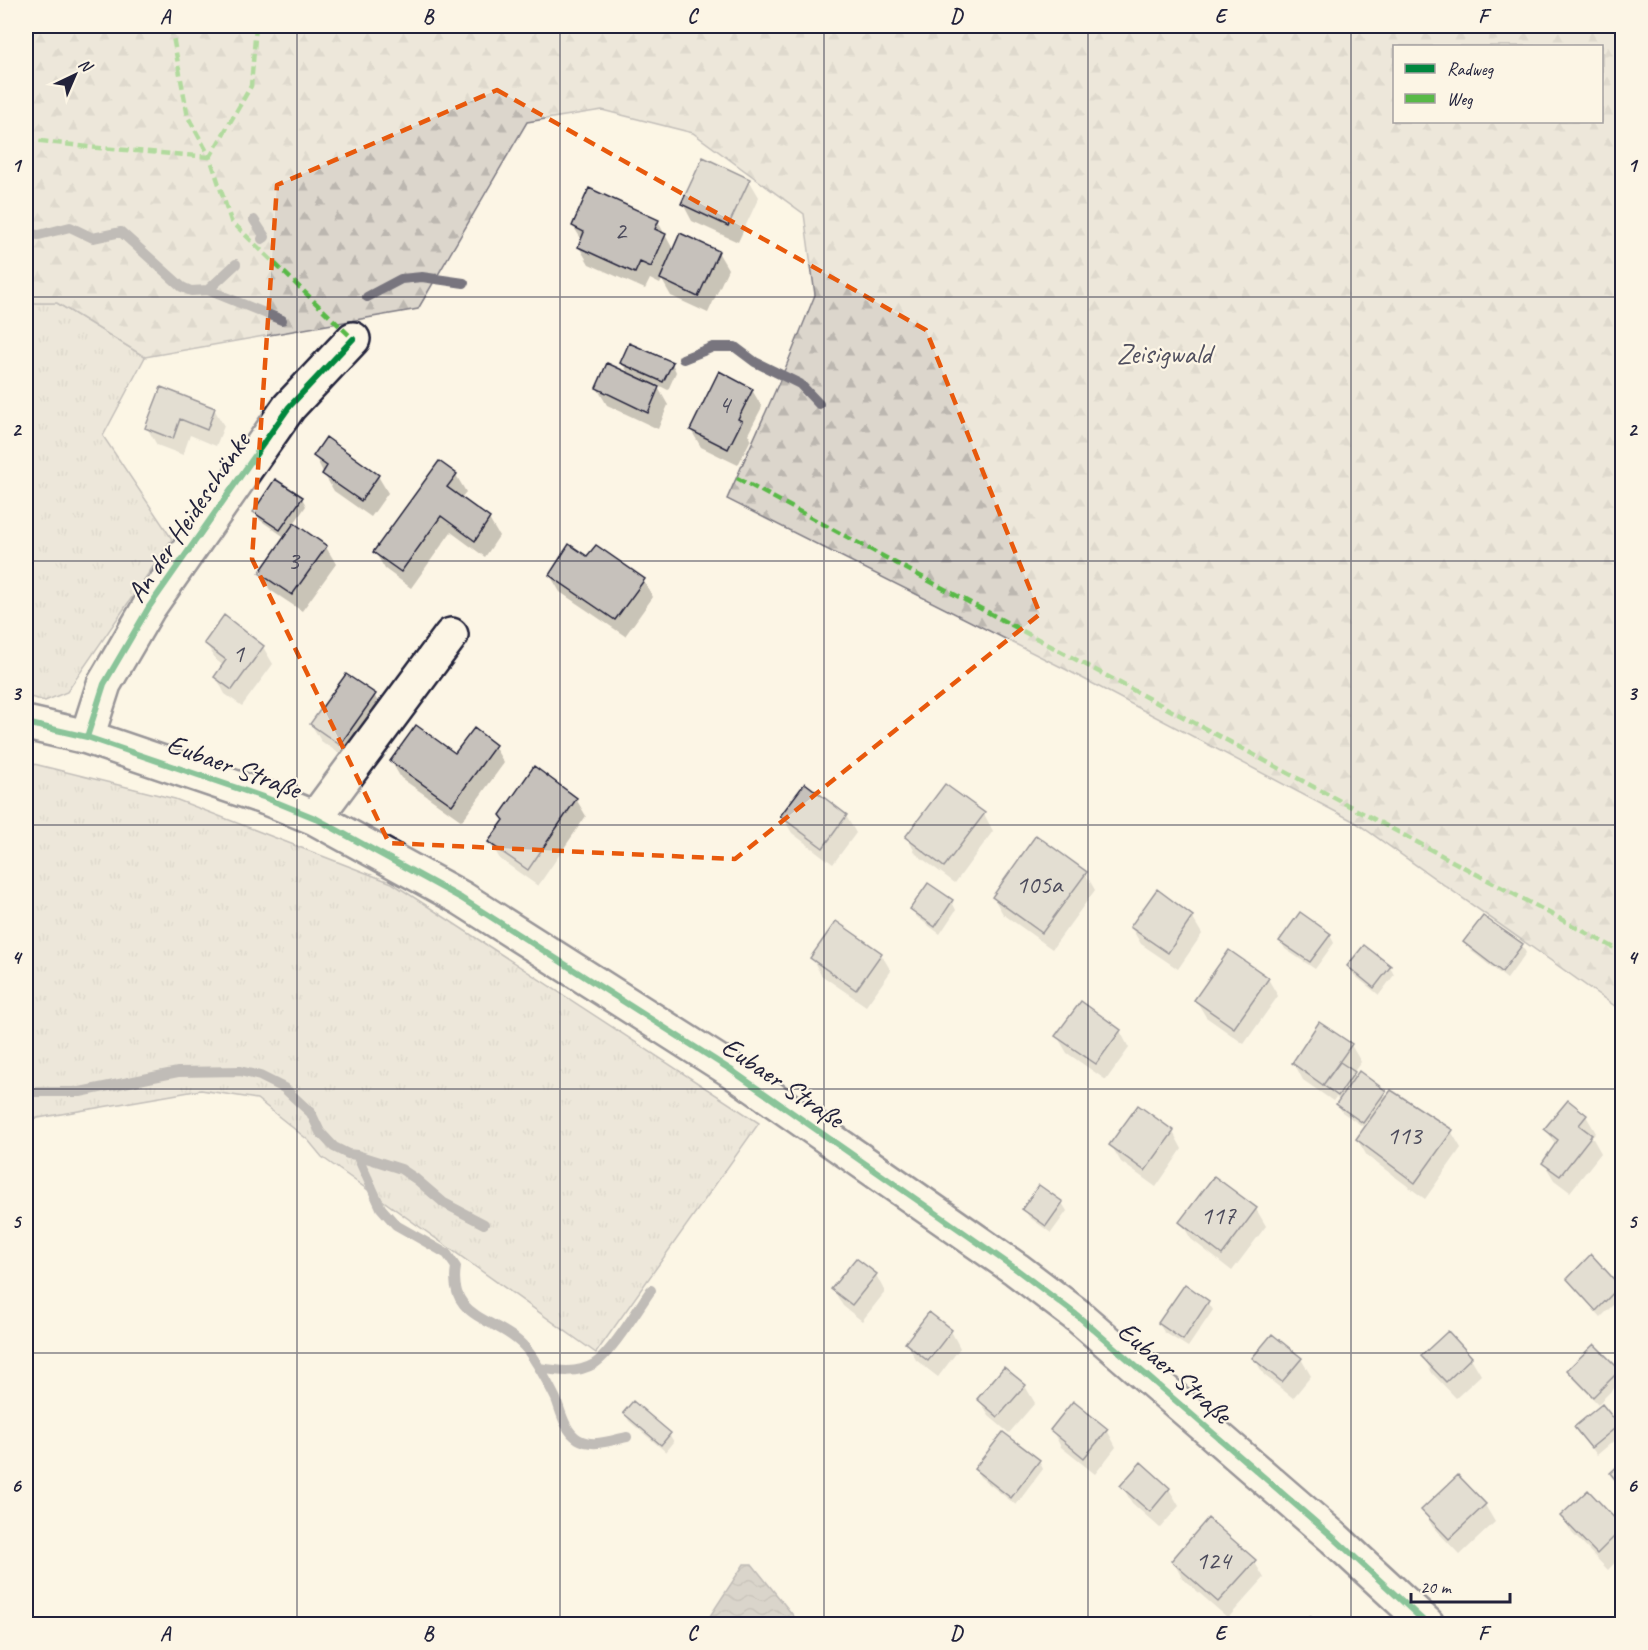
<svg xmlns="http://www.w3.org/2000/svg" width="1648" height="1650" font-family="Caveat,sans-serif">
	<style>
		.grass { fill: url(#grass-tufts); stroke: #7f7c84; stroke-width: 1.5 }
		.forest { fill: url(#forest-firs); stroke: #7f7c84; stroke-width: 1.5; fill-rule: evenodd }
		.water { fill: url(#water-waves); stroke: #78757e; stroke-width: 1.5 }
		.shadow { fill: #0003 }
		.lines { fill: none; stroke-linecap: round; stroke-linejoin: round }
		.stream { stroke: #78757e; stroke-width: 10 }
		.building { fill: #c6c1bb; stroke: #22223b; stroke-width: 1.5 }
		.minor-casing { stroke: #22223b; stroke-width: 38 }
		.minor { stroke: #fcf5e5; stroke-width: 33 }
		.quiet { stroke: #58b947; stroke-width: 4.5; stroke-dasharray: 9 4.5; stroke-linecap: butt }
		.cycleway-casing { stroke: #fcf5e5; stroke-width: 10 }
		.cycleway { stroke: #00873e; stroke-width: 6 }
		.marked { fill: none; stroke: #e8590c; stroke-width: 4.5; stroke-dasharray: 12 8; stroke-linejoin: round }
		.grid { fill: none; stroke: #22223b; stroke-width: 1.5; stroke-opacity: 0.55 }
		.labels { text-anchor: middle; dominant-baseline: central; stroke-width: 4.5; stroke-linejoin: round; paint-order: stroke }
		.number-label { font-size: 26px; fill: #4b4a5b }
		.park-label { font-size: 28px; fill: #504f5f; stroke: #fcf5e5 }
		.street-label { font-size: 28px; fill: #22223b; stroke: #fcf5e5 }
		.neatline { fill: none; stroke: #22223b; stroke-width: 2 }
		.grid-label { font-size: 20px; text-anchor: middle; font-weight: bold; fill: #22223b }
	</style>
	<defs>
		<pattern id="grass-tufts" width="24" height="20" patternUnits="userSpaceOnUse" patternTransform="scale(1.5)"><rect width="24" height="20" fill="#dcd6cc"/><path d="M3 7l-1-3M5 7V3M7 7l1-3M15 17l-1-3M17 17v-4M19 17l1-3" fill="none" stroke="#bcb7b0"/></pattern>
		<pattern id="forest-firs" width="22" height="20" patternUnits="userSpaceOnUse" patternTransform="scale(1.5)"><rect width="22" height="20" fill="#dcd6cc"/><path d="M5 1l3.5 6h-7zM16 11l3.5 6h-7z" fill="#bcb7b0"/></pattern>
		<pattern id="water-waves" width="16" height="10" patternUnits="userSpaceOnUse" patternTransform="scale(1.5)"><rect width="16" height="10" fill="#b2adab"/><path d="M0 5q4-4 8 0t8 0" fill="none" stroke="#908c8c"/></pattern>
	</defs>
	<rect width="100%" height="100%" fill="#fcf5e5"/>
	<filter id="ink" filterUnits="userSpaceOnUse"><feTurbulence type="fractalNoise" baseFrequency=".0167" numOctaves="2"/><feDisplacementMap in="SourceGraphic" scale="12" xChannelSelector="R" yChannelSelector="G"/><feConvolveMatrix kernelMatrix="1 2 1 2 8 2 1 2 1" color-interpolation-filters="sRGB"/></filter>
	<g filter="url(#ink)">
		<path class="grass" d="M26,303H57L145,357L103,436L172,539L67,692L45,701L26,696Z
			M26,762L175,799L392,883L759,1123L596,1353L322,1157L308,1140L257,1099L201,1090L26,1120Z"/>
		<path class="forest" d="M26,26H1622V1011L1355,822L1065,669L727,499L785,369L815,295L804,214L693,133L602,110L527,122L418,309L145,357L57,303H26ZM1394,46H1602V122H1394Z"/>
		<path class="water" d="M744,1564H752L800,1624H713L710,1616Z"/>
		<path class="shadow" d="M749,180L759,197L738,242L692,221L683,204Z
			M658,222L674,251L718,252L728,269L708,313L671,296L662,280L660,284L650,279L645,289L589,264L579,247L582,240L573,226Z
			M622,363H672L676,372L668,390L656,384L668,405L658,429L607,405L597,388L629,374Z
			M752,390L762,407L748,434L751,439L738,465L701,447L691,430Z
			M214,409L224,426L216,446L190,435L183,455L157,445L147,428Z
			M327,439L378,476L388,493L371,517L334,491L324,474L315,456Z
			M456,475L466,492L460,499L489,519L499,536L485,557L451,532L411,588L385,569L375,552Z
			M302,498L306,506L293,525L326,547L336,564L302,611L270,590L260,573L286,538L260,520L255,512Z
			M588,558L643,580L653,597L625,636L560,592L550,575Z
			M206,643L263,647L273,664L242,706L225,694L216,677L224,666L216,660Z
			M374,695L384,712L350,761L321,741L311,724Z
			M494,746L504,763L462,821L401,778L391,761L455,755Z
			M576,799L586,816L538,886L500,859L490,842L505,821Z
			M984,814L993,831L955,883L916,854L907,837Z
			M782,816H846L856,833L833,864L792,833Z
			M1085,873L1095,890L1052,949L1003,914L993,897Z
			M952,902L956,910L940,934L917,917L912,909Z
			M1192,917L1202,934L1178,969L1141,944L1131,927Z
			M1330,935L1334,943L1315,969L1285,949L1281,941Z
			M1465,942L1522,945L1526,953L1507,979L1470,950Z
			M881,954L891,971L866,1006L821,975L812,958Z
			M1349,967H1390L1394,975L1379,995L1354,975Z
			M1268,979L1278,996L1244,1044L1206,1017L1196,1000Z
			M1120,1031L1129,1048L1106,1080L1067,1053L1057,1036Z
			M1351,1045L1361,1062L1353,1073L1356,1078L1385,1092L1388,1097L1451,1131L1461,1148L1425,1199L1367,1156L1357,1139L1365,1128L1342,1112L1338,1104L1340,1100L1336,1097L1333,1101L1303,1080L1294,1063Z
			M1586,1116L1596,1133L1592,1137L1601,1153L1570,1192L1554,1180L1544,1163L1556,1146L1546,1129Z
			M1173,1132L1182,1149L1156,1187L1121,1162L1111,1145Z
			M1214,1178L1256,1209L1266,1226L1232,1271L1191,1239L1181,1222Z
			M1062,1203L1067,1211L1051,1233L1029,1217L1024,1209Z
			M1591,1256L1622,1293V1296L1601,1317L1574,1287L1569,1279Z
			M876,1275L885,1292L862,1321L843,1306L833,1289Z
			M1208,1302L1213,1310L1188,1347L1164,1332L1159,1324Z
			M951,1331L960,1348L938,1377L916,1360L907,1343Z
			M1448,1333L1471,1358L1481,1375L1456,1398L1432,1373L1423,1356Z
			M1254,1358L1301,1359L1311,1376L1293,1398L1264,1375Z
			M1569,1371H1619L1622,1380L1598,1404L1574,1379Z
			M1025,1386L1035,1403L1009,1433L989,1416L979,1399Z
			M1601,1406L1622,1434L1597,1455L1576,1427Z
			M625,1413L669,1434L674,1442L666,1452L629,1421Z
			M1052,1430H1107L1116,1447L1095,1474L1061,1447Z
			M1039,1461L1043,1469L1016,1505L980,1477L976,1469Z
			M1141,1464L1169,1489L1179,1506L1160,1528L1132,1503L1122,1486Z
			M1587,1492L1622,1528V1555L1608,1570L1572,1533L1562,1516Z
			M1485,1505L1495,1522L1460,1555L1433,1527L1423,1510Z
			M1173,1561H1254L1264,1578L1228,1618L1182,1578Z"/>
		<g class="lines">
			<path class="stream" d="M254,220L265,237L262,239
				M26,234L39,235L70,227L93,238L121,232L182,287L191,291L208,290L282,320
				M208,290L236,264
				M367,297L401,279L422,277L464,283
				M683,359L713,347H735L755,362L800,384L819,404
				M26,1092H80L178,1072L240,1071L260,1076L284,1088L311,1113L320,1132L334,1147L348,1154L357,1155L401,1169L416,1179L444,1203L484,1224
				M357,1155L381,1208L396,1225L447,1254L456,1267C447,1322 502,1317 528,1351C539,1365 548,1383 556,1399C561,1412 565,1431 578,1439C593,1448 612,1440 627,1437
				M539,1368C558,1371 577,1374 594,1364C611,1354 639,1307 651,1290"/>
		</g>
		<path class="building" d="M703,157L750,179L728,226L681,204Z
			M589,188L659,220L655,229L666,234L651,267L640,262L635,273L578,247L584,232L572,226Z
			M680,233L719,251L698,297L660,279Z
			M629,343L673,362L663,382L620,363Z
			M607,363L659,387L648,413L596,388Z
			M719,371L753,389L738,419L742,421L728,449L690,430Z
			M161,387L215,408L207,430L180,419L173,439L145,428Z
			M326,437L379,475L361,501L322,474L327,466L313,456Z
			M439,461L457,474L447,487L490,518L475,541L441,516L401,572L373,552Z
			M275,479L303,497L280,530L253,512Z
			M294,523L327,546L292,595L259,573Z
			M569,544L587,556L596,545L645,579L615,620L549,575Z
			M224,615L264,646L232,690L214,677L226,660L204,643Z
			M346,674L376,694L340,745L310,724Z
			M416,725L455,753L474,728L496,745L452,805L390,761Z
			M534,766L577,798L528,870L488,842L504,820L500,815Z
			M805,783L847,815L823,848L780,816Z
			M945,784L985,813L944,867L905,837Z
			M1036,835L1087,872L1042,933L992,897Z
			M928,883L953,900L935,927L910,909Z
			M1157,889L1193,916L1168,953L1130,927Z
			M1300,912L1331,934L1310,962L1279,941Z
			M1483,916L1523,944L1502,972L1463,942Z
			M836,921L882,953L856,990L810,958Z
			M1364,945L1391,966L1374,988L1347,966Z
			M1229,950L1269,978L1234,1028L1194,1000Z
			M1081,1001L1121,1030L1096,1064L1055,1036Z
			M1319,1022L1352,1044L1323,1085L1292,1063Z
			M1340,1062L1355,1072L1338,1096L1323,1085Z
			M1359,1071L1386,1091L1363,1123L1336,1104Z
			M1391,1090L1453,1130L1415,1183L1356,1139Z
			M1568,1100L1587,1115L1579,1125L1592,1135L1560,1176L1542,1163L1558,1140L1544,1129Z
			M1138,1105L1174,1131L1145,1171L1109,1145Z
			M1214,1176L1257,1208L1222,1255L1179,1222Z
			M1039,1185L1063,1202L1046,1226L1022,1209Z
			M1591,1254L1620,1286L1596,1311L1567,1279Z
			M856,1258L877,1274L852,1305L831,1289Z
			M1185,1284L1209,1301L1183,1340L1158,1323Z
			M929,1312L952,1330L928,1361L905,1343Z
			M1448,1331L1472,1357L1446,1382L1421,1356Z
			M1272,1334L1302,1358L1282,1382L1252,1358Z
			M1594,1344L1620,1370L1593,1397L1567,1370Z
			M1004,1367L1026,1385L998,1417L977,1399Z
			M633,1401L671,1433L661,1445L623,1413Z
			M1073,1401L1108,1429L1084,1458L1050,1430Z
			M1602,1404L1619,1425L1591,1448L1574,1427Z
			M1003,1432L1040,1460L1011,1498L974,1469Z
			M1141,1462L1170,1488L1150,1512L1120,1486Z
			M1622,1462V1488L1610,1473Z
			M1458,1475L1486,1504L1449,1539L1421,1510Z
			M1588,1490L1622,1526V1529L1597,1554L1560,1516Z
			M1208,1518L1256,1560L1218,1602L1171,1561Z
			M1310,1616L1319,1624H1302Z"/>
		<g class="lines">
			<g class="minor-casing">
				<path id="minor" d="M26,723L87,737L266,798L315,818L461,898L731,1070L1016,1269L1078,1316L1334,1538L1427,1624
					M87,737L104,684L149,607L289,407L353,339
					M315,818L451,635"/>
			</g>
			<use href="#minor" class="minor"/>
			<path class="quiet" d="M171,26L188,117L210,157
				M256,26L251,86L210,157L231,221L353,339
				M26,139L88,147L210,157
				M737,478L1622,952"/>
			<g class="cycleway-casing">
				<path id="cycleway" d="M26,723L87,737L266,798L315,818L461,898L731,1070L1016,1269L1078,1316L1334,1538L1427,1624
					M87,737L104,684L149,607L289,407L353,339"/>
			</g>
			<use href="#cycleway" class="cycleway"/>
		</g>
	</g>
	<path d="M0 0H1648V1650H0ZM497,90L926,330L1040,614L735,859L389,843L252,559L277,185Z" fill="#fcf5e5" fill-opacity=".55" fill-rule="evenodd"/>
	<path class="marked" d="M497,90L926,330L1040,614L735,859L389,843L252,559L277,185Z"/>
	<path class="grid" d="M297,26V1624M560,26V1624M824,26V1624M1088,26V1624M1351,26V1624M26,297H1622M26,561H1622M26,825H1622M26,1089H1622M26,1353H1622"/>
	<g class="labels">
		<g class="number-label">
			<text x="620" y="230">2</text>
			<text x="724" y="404">4</text>
			<text x="293" y="560">3</text>
			<text x="238" y="653">1</text>
			<text x="1039" y="884">105a</text>
			<text x="1404" y="1135">113</text>
			<text x="1218" y="1215">117</text>
			<text x="1213" y="1560">124</text>
		</g>
		<g class="park-label">
			<text x="1164" y="353">Zeisigwald</text>
		</g>
		<g class="street-label">
			<text transform="translate(188 517) rotate(-56)">An der Heideschänke</text>
			<text transform="translate(234 766) rotate(20)">Eubaer Straße</text>
			<text transform="translate(783 1082) rotate(34)">Eubaer Straße</text>
			<text transform="translate(1175 1372) rotate(41)">Eubaer Straße</text>
		</g>
	</g>
	<rect width="1648" height="1650" fill="none" stroke="#fcf5e5" stroke-width="66"/>
	<rect x="1393" y="45" width="210" height="78" fill="#fcf5e5" stroke="#a5a1a1" stroke-width="1.5"/>
	<rect x="1405" y="64" width="30" height="9" fill="#00873e" stroke="#a5a1a1" stroke-width="1.5"/>
	<text x="1447" y="75" font-size="18" fill="#22223b">Radweg</text>
	<rect x="1405" y="94" width="30" height="9" fill="#58b947" stroke="#a5a1a1" stroke-width="1.5"/>
	<text x="1447" y="105" font-size="18" fill="#22223b">Weg</text>
	<g transform="translate(75 75) rotate(44)" stroke="#fcf5e5" stroke-width="4.5" paint-order="stroke">
	<path d="M0-4.5L10 22L0 15L-10 22Z" fill="#22223b"/>
	<text y="-9" font-size="16" font-weight="bold" text-anchor="middle" fill="#22223b">N</text>
	</g>
	<path d="M1411 1593v9h99v-9" fill="none" stroke="#22223b" stroke-width="3"/>
	<text x="1420" y="1593" font-size="18" fill="#22223b" stroke="#fcf5e5" stroke-width="4.5" paint-order="stroke">20 m</text>
	<rect x="33" y="33" width="1582" height="1584" class="neatline"/>
	<g class="grid-label">
		<text x="165" y="23">A</text>
		<text x="428" y="23">B</text>
		<text x="692" y="23">C</text>
		<text x="956" y="23">D</text>
		<text x="1220" y="23">E</text>
		<text x="1483" y="23">F</text>
		<text x="16" y="172">1</text>
		<text x="1632" y="172">1</text>
		<text x="16" y="436">2</text>
		<text x="1632" y="436">2</text>
		<text x="16" y="700">3</text>
		<text x="1632" y="700">3</text>
		<text x="16" y="964">4</text>
		<text x="1632" y="964">4</text>
		<text x="16" y="1228">5</text>
		<text x="1632" y="1228">5</text>
		<text x="16" y="1492">6</text>
		<text x="1632" y="1492">6</text>
		<text x="165" y="1640">A</text>
		<text x="428" y="1640">B</text>
		<text x="692" y="1640">C</text>
		<text x="956" y="1640">D</text>
		<text x="1220" y="1640">E</text>
		<text x="1483" y="1640">F</text>
	</g>
</svg>
